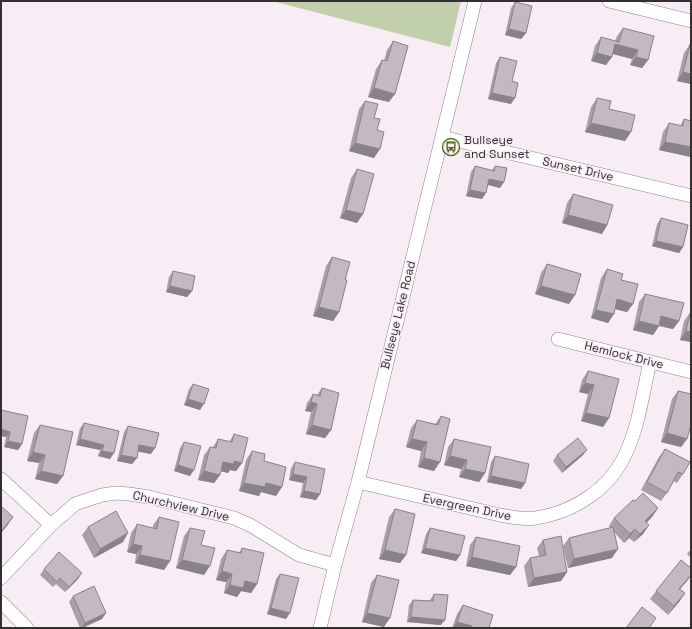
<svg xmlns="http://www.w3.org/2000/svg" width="692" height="629" font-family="'Space Grotesk',sans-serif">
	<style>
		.grass { fill: #c2cfad }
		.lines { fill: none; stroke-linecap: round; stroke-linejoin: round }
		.minor-casing { stroke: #8d838a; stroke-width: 14 }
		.minor { stroke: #fff; stroke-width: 13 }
		.wall { fill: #a99fa6 }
		.shaded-wall { fill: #898287 }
		.building { fill: #c4b9c1; stroke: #898287 }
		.labels { text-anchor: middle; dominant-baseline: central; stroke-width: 3; stroke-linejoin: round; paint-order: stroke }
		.poi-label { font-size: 12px; fill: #332f32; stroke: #f8edf5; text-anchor: start }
		.street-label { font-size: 12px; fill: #332f32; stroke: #f8edf5 }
	</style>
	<rect width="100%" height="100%" fill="#f8edf5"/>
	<path class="grass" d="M272,1H461L450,47Z"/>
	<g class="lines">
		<g class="minor-casing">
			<path id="minor" d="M609,1L691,21
				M442,137L691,196
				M558,339L691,372
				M1,479L51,525
				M358,482L500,515C512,517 524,520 536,518C574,512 610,489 626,453C639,425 643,392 650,362
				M1,578L51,525L75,504L102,495L116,493L129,494L149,497L234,518L250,525L299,555L335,565
				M1,602L27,628
				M320,628L335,565L358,482L475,1"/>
		</g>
		<use href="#minor" class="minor"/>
	</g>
	<path class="wall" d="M515,2L526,33L521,39L505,35L511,8Z
		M623,28L648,60L642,68L630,65L632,59L613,54L606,65L591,61L595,46L601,37L615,41L617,36Z
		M393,41L389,102L368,97L376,69L382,60L384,61L387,50Z
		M690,44L691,84L677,81L684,53Z
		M500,57L511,104L488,99L496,63Z
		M597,98L609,109L631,132L625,141L585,132L591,107Z
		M365,101L374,118L377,130L374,158L349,151L359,109Z
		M684,119L691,121V157L659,150L663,132L669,123L680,126Z
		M475,166L492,170L495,166L500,188L488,185L482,199L466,196L471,172Z
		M357,169V223L340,218L351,178Z
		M573,194L607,225L602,234L562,223L567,203Z
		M661,218L683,247L679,253L652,246L657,224Z
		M332,257L345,280L339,312L333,321L313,316L326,266Z
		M547,264L569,304L535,294L541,273Z
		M607,269L621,280L633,304L627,312L615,309L608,323L591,318L601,278Z
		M173,271L192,291L187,297L166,292L169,277Z
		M645,294L679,321L673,329L659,326L653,335L633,330L639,302Z
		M690,313H691V342L680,340L684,321Z
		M588,371L609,418L603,427L581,421L588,394L579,392L582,380Z
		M193,384L200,410L184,405L189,389Z
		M322,388L331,430L325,438L306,434L311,412L305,411L307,403L313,394L317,395Z
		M678,391L687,439L681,447L661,442L672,399Z
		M1,410L22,444L18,450L4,447L6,437L1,436Z
		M441,416L434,471L418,467L421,451L406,447L411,428L417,420L435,424Z
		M84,423L119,431L110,459L98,456L100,450L76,445L80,428Z
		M40,425L63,476L57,484L35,479L39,463L27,461L34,433Z
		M128,426L151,454L138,451L137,458L132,464L117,461L124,432Z
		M234,434L242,463L236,471L230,470L228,473L220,471V475L214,483L198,480L204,455L210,447H213L218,439L229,442Z
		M454,439L485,473L479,482L459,477L461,469L444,465L448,447Z
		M184,442L190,476L174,471L180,448Z
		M665,449L683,474L677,483L674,481L667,493L661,501L641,490L659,457Z
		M252,451L264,461L276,496L261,492L259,496L239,491L246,460Z
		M557,455H583L562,473L553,461Z
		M495,456L525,483L521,489L487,482L491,462Z
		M295,462L320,494L316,500L300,497L303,483L289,480L291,468Z
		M635,501L658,508L652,517L646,523L649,525L643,534L634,542L629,538L624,543L614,532L612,558L568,568L563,546L569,538L610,528L609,526L614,518Z
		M395,509L406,555L400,563L379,559L389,517Z
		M159,517L170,561L164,570L135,563L136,554L127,552L131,533L137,524L153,528V525Z
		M88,527L123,542L94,558L82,535Z
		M190,528L201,545L204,575L176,568L184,536Z
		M430,528L460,555L456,561L421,553L426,534Z
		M476,537L516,567L510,575L466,566L470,545Z
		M543,540L567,572L561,581L528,587L524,566L530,558L539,556L537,548Z
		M242,548L257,584L251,593L241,591L237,597L224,593L226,582L216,580L221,559L227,550L239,553Z
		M691,549V558L687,554Z
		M691,568V575L680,589L685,593L679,602L668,615L650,599L656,591Z
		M44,569L78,579L65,592L56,584L53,587L40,575Z
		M280,574L286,619L267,614L276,579Z
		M377,575L384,627L362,622L371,583Z
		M434,594L441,625L407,622L409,605L413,600L430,601V600Z
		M73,596L102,619L83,628H80L69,602Z
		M463,605L489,628H452L457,614Z"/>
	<path class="shaded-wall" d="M509,29L526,33L521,39L505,35Z
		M615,44L638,50L632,59L609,53Z
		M597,53L612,57L606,65L591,61Z
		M636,57L648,60L642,68L630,65Z
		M683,72L691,74V84L677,81Z
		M374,88L395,94L389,102L368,97Z
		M492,93L515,98L511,104L488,99Z
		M591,123L631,132L625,141L585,132Z
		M665,142L691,147V157L659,150Z
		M355,143L380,149L374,158L349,151Z
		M489,179L504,182L500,188L485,184Z
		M470,190L486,193L482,199L466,196Z
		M346,210L363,214L357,223L340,218Z
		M568,215L607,225L602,234L562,223Z
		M656,241L683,247L679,253L652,246Z
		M170,286L192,291L187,297L166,292Z
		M541,286L575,295L569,304L535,294Z
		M617,299L633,304L627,312L611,308Z
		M319,307L339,312L333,321L313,316Z
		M596,310L614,314L608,323L591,318Z
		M661,316L679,321L673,329L655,325Z
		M639,321L659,326L653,335L633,330Z
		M686,331L691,332V342L680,340Z
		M585,383L594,385L588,394L579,392Z
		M188,399L204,404L200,410L184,405Z
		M311,402L317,404L311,412L305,411Z
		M586,413L609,418L603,427L581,421Z
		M312,425L331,430L325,438L306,434Z
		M1,429L10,432L6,437L1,436Z
		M667,433L687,439L681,447L661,442Z
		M80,439L104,445L100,450L76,445Z
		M412,439L427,442L421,451L406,447Z
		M8,441L22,444L18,450L4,447Z
		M139,445L155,448L151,454L135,451Z
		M587,450L583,455L562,473L566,467Z
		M102,451L114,453L110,459L98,456Z
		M33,452L45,455L39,463L27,461Z
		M121,455L137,458L132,464L117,461Z
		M450,456L467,460L461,469L444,465Z
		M424,458L440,462L434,471L418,467Z
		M234,461L242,463L236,471L230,470L228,473L217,470L223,462Z
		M178,465L194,470L190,476L174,471Z
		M465,469L485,473L479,482L459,477Z
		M41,471L63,476L57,484L35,479Z
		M204,471L220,475L214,483L198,480Z
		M293,474L307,477L303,483L289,480Z
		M491,476L525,483L521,489L487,482Z
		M244,483H266L282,487L276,496L261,492L259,496L239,491Z
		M304,491L320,494L316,500L300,497Z
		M658,508L652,517L639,530L645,521Z
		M13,517L7,526L1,533V531Z
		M649,525L643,534L634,542L640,534Z
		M635,529L629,538L624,543L630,534Z
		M128,533L123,542L94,558L100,549Z
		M133,544L142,546L136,554L127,552Z
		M425,548L460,555L456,561L421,553Z
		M618,549L612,558L568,568L574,559Z
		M385,550L406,555L400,563L379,559Z
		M140,555L170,561L164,570L135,563Z
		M472,557L516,567L510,575L466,566Z
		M182,560L210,566L204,575L176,568Z
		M222,571L232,574L226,582L216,580Z
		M567,572L561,581L528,587L534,578Z
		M82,573L78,579L65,592L69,587Z
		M691,575L688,580L673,597L679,589Z
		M245,581L257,584L251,593L241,591L237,597L224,593L230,585Z
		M685,593L679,602L668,615L674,606Z
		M271,608L290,613L286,619L267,614Z
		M106,613L102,619L81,628L85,623Z
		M367,613L390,618L384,627L362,622Z
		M411,617L445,620L441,625L407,622Z
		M457,622L472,626L471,628H453Z"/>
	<path class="building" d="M515,2L532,6L526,33L509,29Z
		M623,28L654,36L648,60L636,57L638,50L615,44L612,57L597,53L601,37L619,42Z
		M393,41L408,46L395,94L374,88L382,60L387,61Z
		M690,44L691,45V74L683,72Z
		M500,57L517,61L512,81L518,83L515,98L492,93Z
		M597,98L611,101L609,109L635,115L631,132L591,123Z
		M365,101L378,104L374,118L380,119L377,130L384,132L380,149L355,143Z
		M684,119L691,121V147L665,142L669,123L683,126Z
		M475,166L494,171L495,166L507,168L504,182L489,179L486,193L470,190Z
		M357,169L374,174L363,214L346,210Z
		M573,194L613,205L607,225L568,215Z
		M661,218L688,225L683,247L656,241Z
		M332,257L350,262L345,280H347L339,312L319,307Z
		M547,264L581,274L575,295L541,286Z
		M607,269L623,274L621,280L638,284L633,304L617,299L614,314L596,310Z
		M173,271L195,276L192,291L170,286Z
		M645,294L684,303L679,321L661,316L659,326L639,321Z
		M690,313H691V332L686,331Z
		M588,371L619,379L609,418L586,413L594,385L585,383Z
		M193,384L209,389L204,404L188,399Z
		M322,388L339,393L331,430L312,425L317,404L311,402L313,394L320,396Z
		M678,391L691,394V425L687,439L667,433Z
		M1,410L28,416L22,444L8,441L10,432L1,429Z
		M441,416L450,419L440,462L424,458L427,442L412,439L417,420L438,425Z
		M84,423L119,431L114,453L102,451L104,445L80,439Z
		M40,425L73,432L63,476L41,471L45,455L33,452Z
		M128,426L159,433L155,448L139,445L137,458L121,455Z
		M234,434L248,438L242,463L234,461V464L223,462L220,475L204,471L210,447L216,448L218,439L232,442Z
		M578,438L587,450L566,467L557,455Z
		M454,439L491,447L485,473L465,469L467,460L450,456Z
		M184,442L201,446L194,470L178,465Z
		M665,449L690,462L683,474L678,472L667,493L647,482Z
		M252,451L265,454L264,461L286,467L282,487L266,483L265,487L244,483Z
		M495,456L529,464L525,483L491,476Z
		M295,462L325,469L320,494L304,491L307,477L293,474Z
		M643,493L658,508L645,521L649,525L640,534L635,529L630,534L614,518L633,500L635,501Z
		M1,506L13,517L1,531Z
		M395,509L415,514L406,555L385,550Z
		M116,511L128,533L100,549L88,527Z
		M159,517L179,522L170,561L140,555L142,546L133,544L137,524L157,529Z
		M613,527L618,549L574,559L569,538Z
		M190,528L205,531L201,545L215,548L210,566L182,560Z
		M430,528L465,536L460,555L425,548Z
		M561,536L567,572L534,578L530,558L546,555L543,540Z
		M476,537L520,546L516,567L472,557Z
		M242,548L264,553L257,584L245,581L243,588L230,585L232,574L222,571L227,550L241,553Z
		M59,552L82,573L69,587L60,578L57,582L44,569Z
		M681,560L691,568V575L679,589L685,593L674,606L656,591Z
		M280,574L299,578L290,613L271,608Z
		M377,575L399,580L390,618L367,613Z
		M94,586L106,613L85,623L73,596Z
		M434,594L448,595L445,620L411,617L413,600L433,601Z
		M463,605L493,615L489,628H472V626L457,622Z
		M642,607L656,618L649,628H626Z"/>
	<defs>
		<g id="bus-ring" transform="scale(0.9)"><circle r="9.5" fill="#f8edf5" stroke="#536b1c" stroke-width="1.5"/><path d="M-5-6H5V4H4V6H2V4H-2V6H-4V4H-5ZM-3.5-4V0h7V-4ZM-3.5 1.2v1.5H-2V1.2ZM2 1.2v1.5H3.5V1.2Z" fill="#536b1c"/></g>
	</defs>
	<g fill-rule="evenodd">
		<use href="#bus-ring" x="451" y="147"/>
	</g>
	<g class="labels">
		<g class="poi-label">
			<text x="464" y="140">Bullseye<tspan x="464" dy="14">and Sunset</tspan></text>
		</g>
		<g class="street-label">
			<text transform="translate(578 169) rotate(13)">Sunset Drive</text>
			<text transform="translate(398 315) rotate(-76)">Bullseye Lake Road</text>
			<text transform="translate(624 355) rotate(14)">Hemlock Drive</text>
			<text transform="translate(181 506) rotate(13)">Churchview Drive</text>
			<text transform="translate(467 507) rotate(12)">Evergreen Drive</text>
		</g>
	</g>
	<rect width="692" height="629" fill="none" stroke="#332f32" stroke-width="4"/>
</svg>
